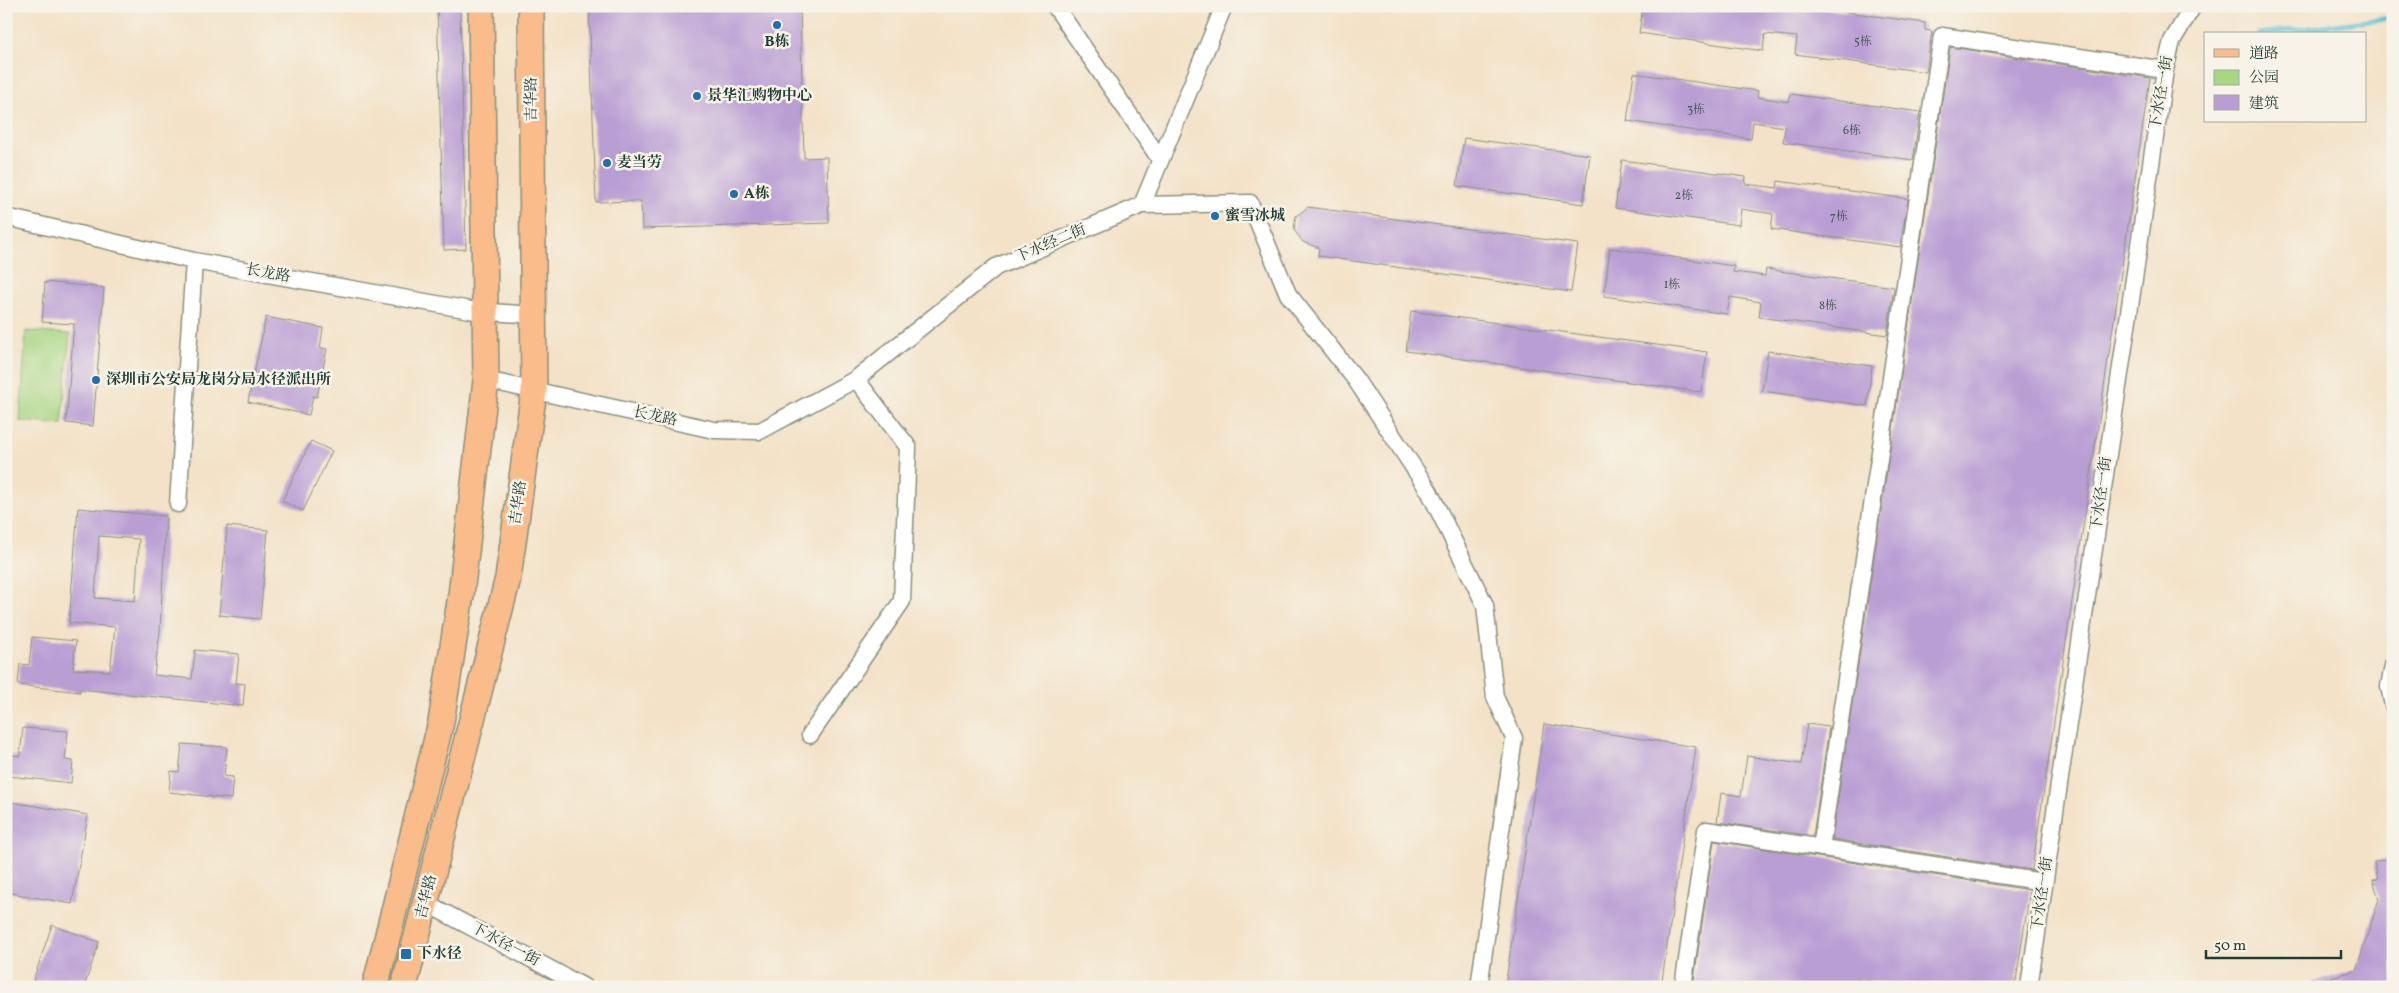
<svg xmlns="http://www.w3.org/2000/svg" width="2399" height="993" font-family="Vollkorn,'Noto Serif SC',serif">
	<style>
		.green { fill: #a9d683; stroke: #648a5c }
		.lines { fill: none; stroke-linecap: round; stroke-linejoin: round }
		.stream { stroke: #58c0d4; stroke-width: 5.5 }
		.building { fill: #b99ed4; fill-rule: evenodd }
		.minor-casing { stroke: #89907e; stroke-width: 19 }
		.primary-casing { stroke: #89907e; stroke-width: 28 }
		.minor { stroke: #fff; stroke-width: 16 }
		.primary { stroke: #f9bc8a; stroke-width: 25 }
		.poi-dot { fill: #1f6fb2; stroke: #f7f3e8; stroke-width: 2 }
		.labels { text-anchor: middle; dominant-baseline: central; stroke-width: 5; stroke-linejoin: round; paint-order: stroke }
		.number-label { font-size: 12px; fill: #46555c }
		.poi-label { font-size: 15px; font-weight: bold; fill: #1f3d34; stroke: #f7f3e8; text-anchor: start }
		.street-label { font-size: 15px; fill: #1f3d34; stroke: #f7f3e8 }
	</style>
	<rect width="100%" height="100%" fill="#f7f3e8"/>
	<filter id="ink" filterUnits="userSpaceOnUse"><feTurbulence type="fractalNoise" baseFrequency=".02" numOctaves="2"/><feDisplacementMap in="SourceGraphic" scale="10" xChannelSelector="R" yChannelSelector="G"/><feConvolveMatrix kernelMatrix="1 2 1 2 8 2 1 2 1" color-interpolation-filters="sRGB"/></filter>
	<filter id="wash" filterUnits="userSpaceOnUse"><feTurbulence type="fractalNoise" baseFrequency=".0096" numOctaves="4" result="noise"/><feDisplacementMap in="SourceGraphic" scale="20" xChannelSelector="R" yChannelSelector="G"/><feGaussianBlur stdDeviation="1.12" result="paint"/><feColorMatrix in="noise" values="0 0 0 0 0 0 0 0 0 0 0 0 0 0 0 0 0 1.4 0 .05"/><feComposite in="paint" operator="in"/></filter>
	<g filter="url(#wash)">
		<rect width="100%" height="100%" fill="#f3e2c7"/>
		<path class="green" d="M26,331L70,334L62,425L20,421Z"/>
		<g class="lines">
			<path class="stream" d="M2260,34L2393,18"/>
		</g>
		<g id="blocks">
			<path class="building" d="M437,6H460L466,249L444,250Z
				M589,6H800L804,158L827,157L829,223L642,229L641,201L596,202Z
				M1643,6H1769V9L1801,13L1802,6H1804L1925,23V30L1932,31L1926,72L1795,54L1797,37L1765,34L1763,51L1639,33Z
				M1950,47L2150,78L2032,870L1832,839Z
				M1634,73L1758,91L1757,97L1789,102L1790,94L1920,112L1913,160L1783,142L1785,127L1753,122L1751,139L1627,121Z
				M1464,138L1590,155L1583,204L1457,186Z
				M1622,160L1746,177L1745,184L1777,188L1778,181L1908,199L1900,247L1771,229L1773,214L1741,209L1739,225L1615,208Z
				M1308,207L1578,244L1571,292L1318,256L1319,248L1303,242L1294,230L1296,216Z
				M1610,248L1734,266L1733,272L1765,276L1766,269L1894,287L1887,335L1759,317L1761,302L1730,297L1727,314L1604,296Z
				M45,282L104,288L93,426L66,423L74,324L42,322Z
				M1411,311L1707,352L1701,392L1406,351Z
				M266,317L323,328L320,348L327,349L317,397L313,396L309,415L248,402Z
				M1768,351L1872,366L1867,406L1762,391Z
				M311,441L332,451L303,511L282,501Z
				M78,508L166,516L160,631L154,675L192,679L195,650L239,654L236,683L245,684L243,706L80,689V692L18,685L20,664L29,665L32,637L76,641L73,669L110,671L115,627L69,623ZM99,536L139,539L135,601L95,598Z
				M227,526L268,530L260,619L219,615Z
				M1544,724L1696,747L1661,987H1505Z
				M1807,724L1829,727L1813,836L1717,822L1721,793L1741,796L1747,756L1801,764Z
				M23,728L68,731L65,760L73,761L71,783L9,776L11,755L20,756Z
				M182,744L227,747L224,776L233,777L231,799L169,792L171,771L179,772Z
				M6,801L88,815L72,904L6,892Z
				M1714,841L2030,890L2015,987H1911L1857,979V987H1693Z
				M2393,857V987H2312L2311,983L2356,970L2379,899L2373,880L2378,879L2374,862Z
				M52,925L99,942L84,987H31Z"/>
		</g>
	</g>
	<g filter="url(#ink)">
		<use href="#blocks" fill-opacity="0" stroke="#89907e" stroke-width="1"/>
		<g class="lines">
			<g class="minor-casing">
				<path id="minor" d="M1055,6L1160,159
					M1142,205L1224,6
					M6,217L194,261L476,311L534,315
					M486,380L714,430L760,431L856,379L996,267L1142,205L1250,203L1288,294L1356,380L1429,491L1485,605L1495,697L1514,738L1479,987
					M178,504L194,261
					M2393,666L2389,686L2393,706
					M810,735L902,601L908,447L856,379
					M1821,848L1942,36L2165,70
					M426,903L584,987
					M1683,987L1706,830L2044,882
					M2029,987L2165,70L2172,41L2193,6"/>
			</g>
			<g class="primary-casing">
				<path id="primary" d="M375,987L441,722L461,595L486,380L481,6
					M404,987L508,578L534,391L531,6"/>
			</g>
			<use href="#minor" class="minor"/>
			<use href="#primary" class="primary"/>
		</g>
	</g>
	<g class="poi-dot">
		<circle cx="777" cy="25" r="5"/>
		<circle cx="697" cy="96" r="5"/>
		<circle cx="607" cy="163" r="5"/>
		<circle cx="734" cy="194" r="5"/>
		<circle cx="1215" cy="216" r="5"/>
		<circle cx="96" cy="380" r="5"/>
		<rect x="400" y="948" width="12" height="12" rx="2.5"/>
	</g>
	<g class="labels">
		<g class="number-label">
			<text x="1863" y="42">5栋</text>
			<text x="1696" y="110">3栋</text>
			<text x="1852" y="131">6栋</text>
			<text x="1684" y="196">2栋</text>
			<text x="1839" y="217">7栋</text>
			<text x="1672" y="285">1栋</text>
			<text x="1828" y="306">8栋</text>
		</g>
		<g class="poi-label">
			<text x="777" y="42" text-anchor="middle">B栋</text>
			<text x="707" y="96">景华汇购物中心</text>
			<text x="617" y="163">麦当劳</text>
			<text x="744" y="194">A栋</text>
			<text x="1225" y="216">蜜雪冰城</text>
			<text x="106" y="380">深圳市公安局龙岗分局水径派出所</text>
			<text x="417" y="954">下水径</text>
		</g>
		<g class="street-label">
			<text transform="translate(2162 93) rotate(-80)">下水径一街</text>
			<text transform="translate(532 99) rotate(-90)">吉华路</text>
			<text transform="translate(1051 244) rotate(-23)">下水经二街</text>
			<text transform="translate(268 274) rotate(10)">长龙路</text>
			<text transform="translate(655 417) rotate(12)">长龙路</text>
			<text transform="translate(2102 494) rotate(-82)">下水径一街</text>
			<text transform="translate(519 503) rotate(-82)">吉华路</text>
			<text transform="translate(2043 894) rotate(-82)">下水径一街</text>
			<text transform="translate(427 897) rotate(-76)">吉华路</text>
			<text transform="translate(505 945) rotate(28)">下水径一街</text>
		</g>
	</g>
	<rect width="2399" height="993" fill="none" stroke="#f7f3e8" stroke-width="25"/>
	<rect x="2204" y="32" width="162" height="90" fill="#f7f3e8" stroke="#a1aaa0"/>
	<rect x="2214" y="49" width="25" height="8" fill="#f9bc8a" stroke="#a1aaa0"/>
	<text x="2249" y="58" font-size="15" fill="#1f3d34">道路</text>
	<rect x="2214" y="70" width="25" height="15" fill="#a9d683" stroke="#a1aaa0"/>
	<text x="2249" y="82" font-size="15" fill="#1f3d34">公园</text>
	<rect x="2214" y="95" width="25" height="15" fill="#b99ed4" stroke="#a1aaa0"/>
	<text x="2249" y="108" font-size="15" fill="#1f3d34">建筑</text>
	<path d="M2206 950v8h135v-8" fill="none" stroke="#1f3d34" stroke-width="2.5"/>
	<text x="2214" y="950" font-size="15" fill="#1f3d34" stroke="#f7f3e8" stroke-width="4" paint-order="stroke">50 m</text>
</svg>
